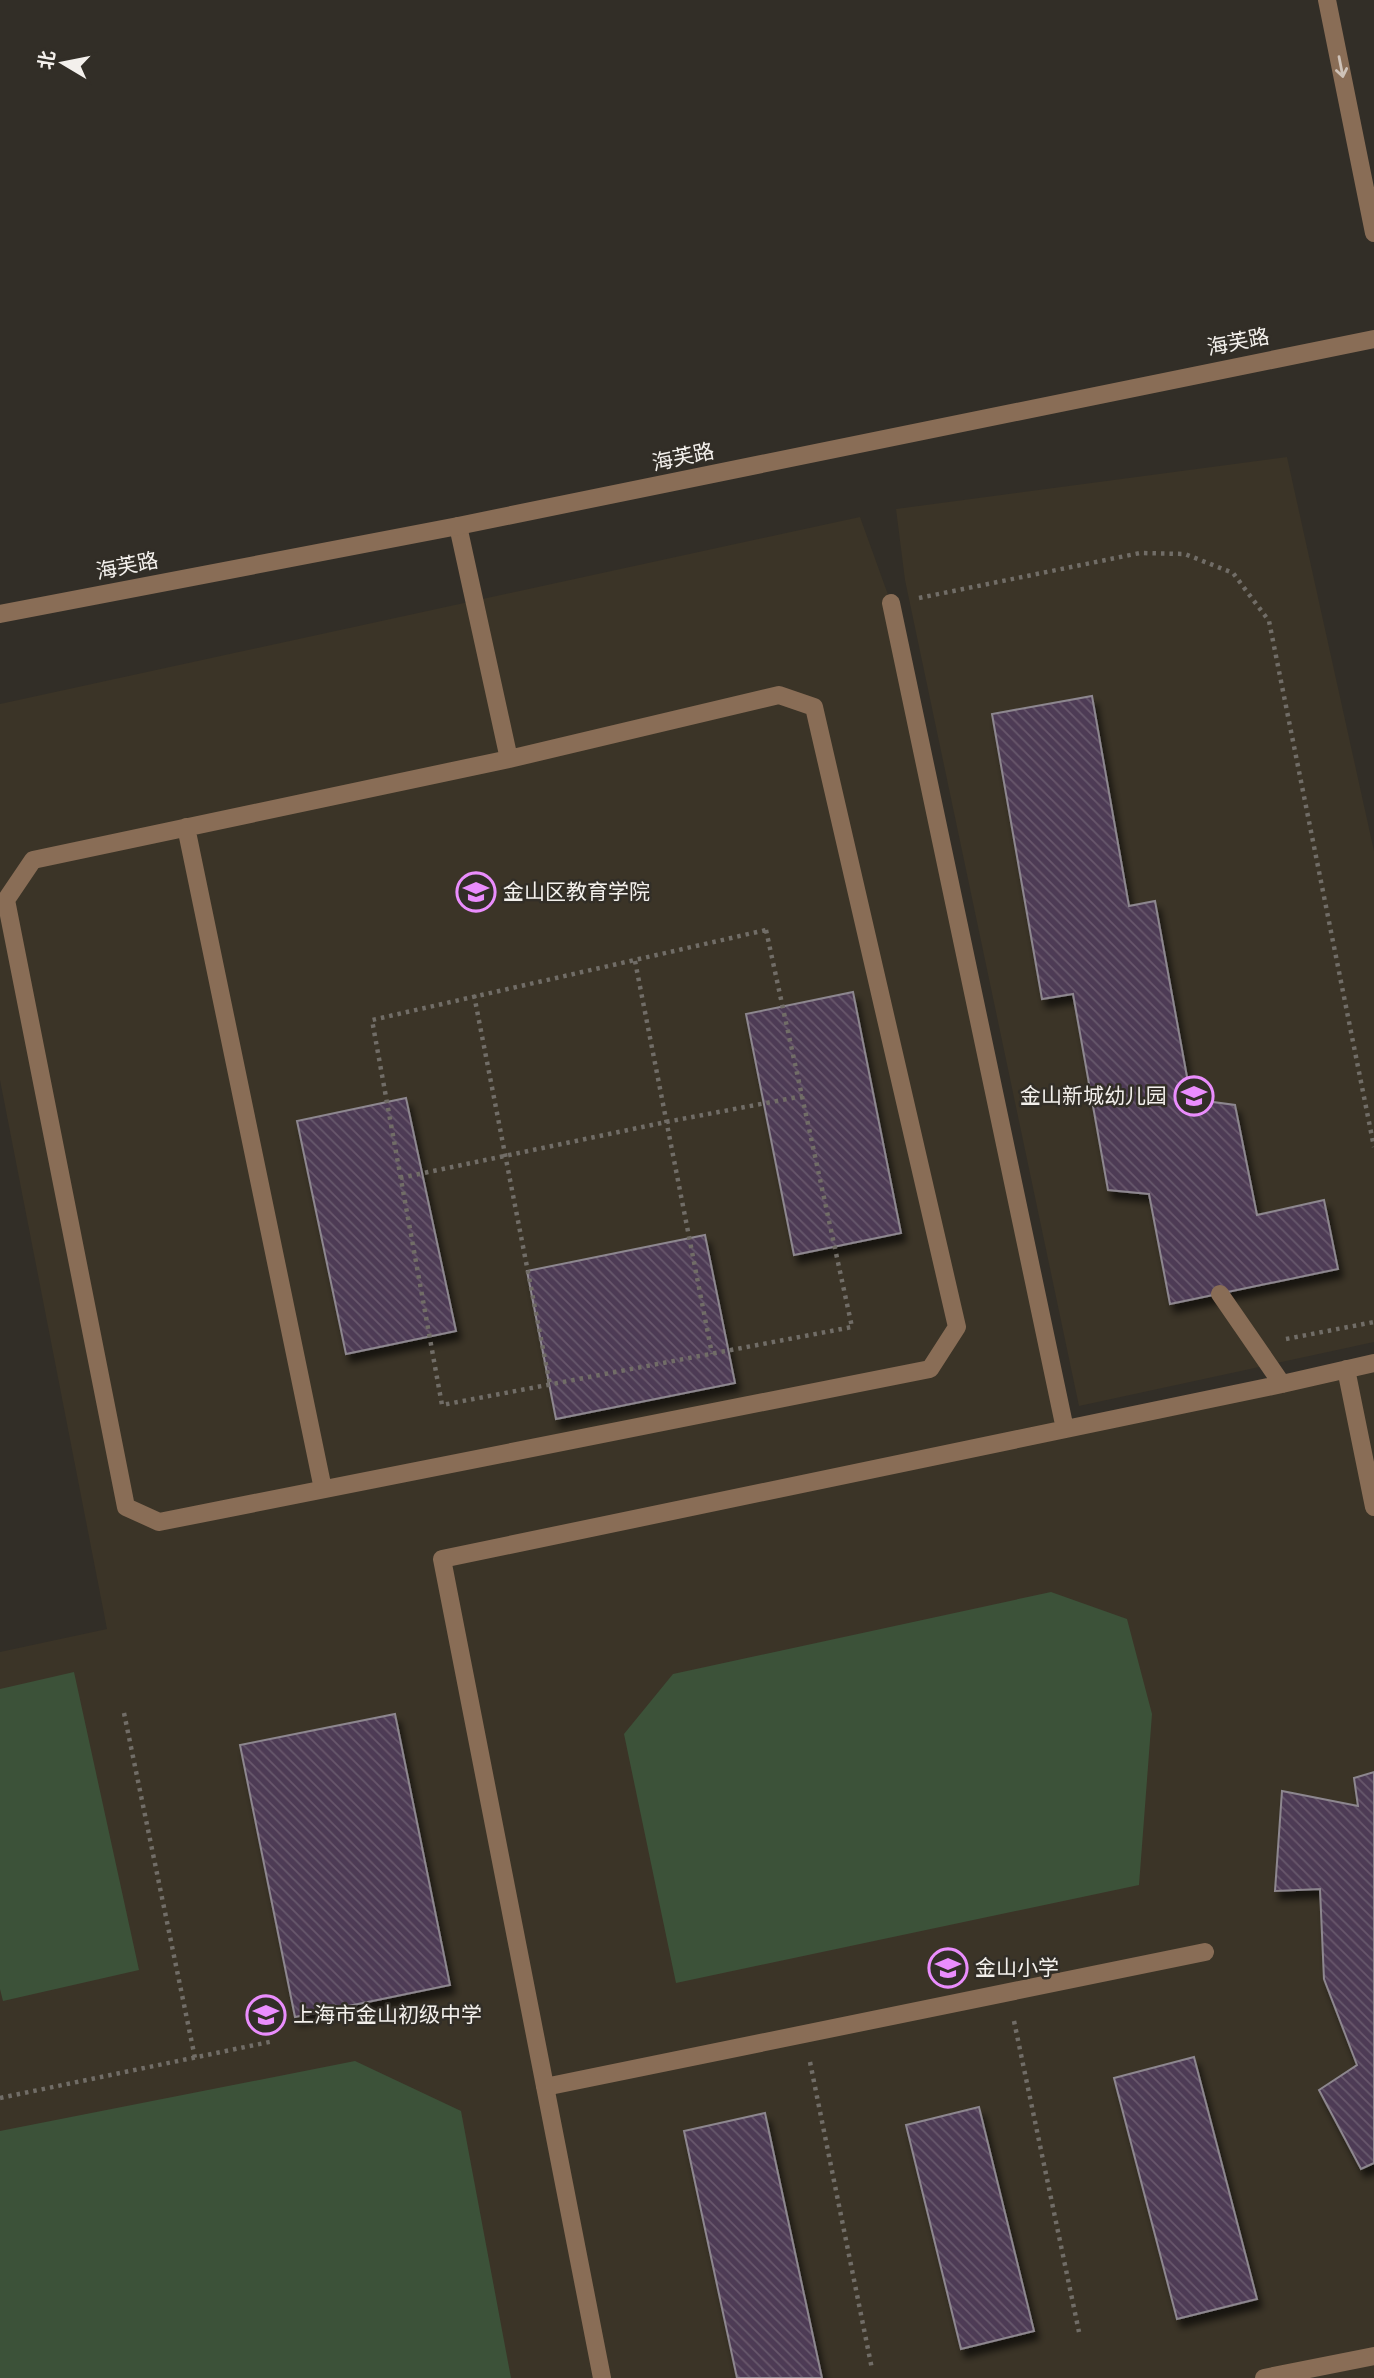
<svg xmlns="http://www.w3.org/2000/svg" width="1374" height="2378" font-family="'Roboto Serif','Noto Sans SC',serif">
	<style>
		.built { fill: #3b3427 }
		.grass { fill: #3c5239 }
		.building { fill: url(#building-back-hatch); stroke: #8d878f; stroke-width: 2; filter: url(#shadow) }
		.lines { fill: none; stroke-linecap: round; stroke-linejoin: round }
		.path { stroke: #716d67; stroke-width: 4.5; stroke-dasharray: 3.5 5; stroke-linecap: butt }
		.service { stroke: #896d56; stroke-width: 18 }
		.tertiary { stroke: #896d56; stroke-width: 18 }
		.oneway { stroke: #cec2b8 }
		.labels { text-anchor: middle; dominant-baseline: central; stroke-width: 5; stroke-linejoin: round; paint-order: stroke }
		.street-label { font-size: 21px; fill: #f3f0ec; stroke: #322e27 }
		.poi-label { font-size: 21px; fill: #f3f0ec; stroke: #322e27; text-anchor: start }
	</style>
	<defs>
		<pattern id="building-back-hatch" width="6" height="6" patternUnits="userSpaceOnUse" patternTransform="scale(1.75)"><rect width="6" height="6" fill="#4e3b54"/><path d="M-1 5l2 2M0 0l6 6M5-1l2 2" fill="none" stroke="#68586d"/></pattern>
		<filter id="shadow"><feDropShadow dx="4.5" dy="8" stdDeviation="3.5" flood-color="#0009"/></filter>
	</defs>
	<rect width="100%" height="100%" fill="#322e27"/>
	<path class="built" d="M1287,457L1374,851V1342L1079,1406L905,580L896,509Z
		M860,517L891,603L1065,1427L1374,1362V2378H0V1652L107,1629L0,1080V704Z"/>
	<path class="grass" d="M1051,1592L1127,1619L1152,1714L1139,1885L676,1983L624,1734L673,1674Z
		M74,1672L139,1970L3,2001L0,1989V1689Z
		M355,2061L461,2111L511,2378H0V2131Z"/>
	<path class="building" d="M1092,696L1129,906L1155,901L1191,1099L1235,1105L1257,1215L1324,1200L1338,1269L1170,1304L1149,1194L1108,1190L1073,994L1042,999L992,714Z
		M853,992L901,1233L794,1255L746,1014Z
		M406,1098L456,1331L346,1354L297,1121Z
		M705,1235L735,1383L556,1419L527,1271Z
		M395,1714L450,1985L295,2017L240,1745Z
		M1374,1772V2163L1361,2169L1319,2090L1357,2065L1324,1979L1320,1889L1275,1891L1282,1791L1358,1806L1354,1778Z
		M1194,2057L1257,2299L1177,2319L1114,2078Z
		M979,2107L1034,2331L961,2349L906,2125Z
		M765,2113L822,2378H737L684,2131Z"/>
	<g class="lines">
		<path class="path" d="M919,598L1140,553L1185,554L1233,573L1269,621L1374,1147
			M766,930L852,1327L442,1405L372,1020Z
			M635,961L712,1354
			M474,995L550,1385
			M400,1178L666,1122L803,1096
			M1286,1339L1374,1322
			M124,1713L195,2058
			M1014,2021L1079,2332
			M810,2062L872,2369
			M0,2098L274,2041"/>
		<path class="service" d="M458,526L509,759
			M891,603L1065,1429
			M779,695L814,707L957,1327L930,1369L159,1522L126,1507L6,900L33,860L509,759Z
			M186,827L323,1489
			M1220,1294L1282,1384
			M1346,1369L1374,1507
			M545,2087L1205,1952
			M602,2378L442,1559L1282,1384L1374,1363
			M1264,2378L1374,2356"/>
		<path class="tertiary" d="M1327,0L1374,233
			M0,614L458,526L1374,339"/>
	</g>
	<defs><path id="oneway-shaft" d="M-6 0H5M1.5-3L5.5 0L1.5 3" fill="none" stroke-width="1.6" stroke-linecap="round" stroke-linejoin="round" transform="scale(1.75)"/></defs>
	<use class="oneway" href="#oneway-shaft" transform="translate(1341 67) rotate(79)"/>
	<defs>
		<g id="university-ring" transform="scale(2.0125)"><circle r="9.5" fill="#322e27" stroke="#ea8dfd" stroke-width="1.5"/><path d="M0-5L7-2L0 1L-7-2ZM-4 1L0 2.5L4 1V4Q0 6-4 4Z" fill="#ea8dfd"/></g>
		<g id="school-ring" transform="scale(2.0125)"><circle r="9.5" fill="#322e27" stroke="#ea8dfd" stroke-width="1.5"/><path d="M0-5L7-2L0 1L-7-2ZM-4 1L0 2.5L4 1V4Q0 6-4 4Z" fill="#ea8dfd"/></g>
	</defs>
	<g fill-rule="evenodd">
		<use href="#university-ring" x="476" y="892"/>
		<use href="#school-ring" x="1194" y="1096"/>
		<use href="#school-ring" x="948" y="1968"/>
		<use href="#school-ring" x="266" y="2015"/>
	</g>
	<g class="labels">
		<g class="street-label">
			<text transform="translate(1238 342) rotate(-11)">海芙路</text>
			<text transform="translate(683 457) rotate(-12)">海芙路</text>
			<text transform="translate(127 566) rotate(-11)">海芙路</text>
		</g>
		<g class="poi-label">
			<text x="503" y="892">金山区教育学院</text>
			<text x="1167" y="1096" text-anchor="end">金山新城幼儿园</text>
			<text x="975" y="1968">金山小学</text>
			<text x="293" y="2015">上海市金山初级中学</text>
		</g>
	</g>
	<g transform="translate(63 63) rotate(280)" stroke="#322e27" stroke-width="5" paint-order="stroke">
	<path d="M0-5L12 26L0 18L-12 26Z" fill="#f3f0ec"/>
	<text y="-10" font-size="19" font-weight="bold" text-anchor="middle" fill="#f3f0ec">北</text>
	</g>
</svg>
